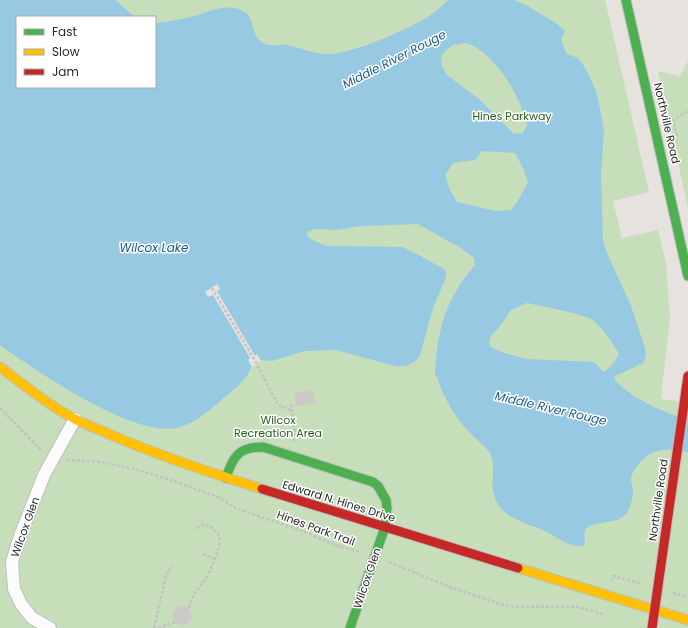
<svg xmlns="http://www.w3.org/2000/svg" width="688" height="628" font-family="Poppins,sans-serif">
	<style>
		.green { fill: #c6deb9; fill-rule: evenodd }
		.water { fill: #97c9e2; fill-rule: evenodd }
		.pier { fill: #e6e2de }
		.building { fill: #cbc8c5; stroke: #d1ceca }
		.lines { fill: none; stroke-linecap: round; stroke-linejoin: round }
		.street-casing { stroke: #bfbebf; stroke-width: 14 }
		.fast-casing { stroke: #bfbebf; stroke-width: 11 }
		.slow-casing { stroke: #bfbebf; stroke-width: 11 }
		.jam-casing { stroke: #bfbebf; stroke-width: 11 }
		.path { stroke: #c2c2c2; stroke-width: 2.5; stroke-dasharray: 3 2; stroke-linecap: butt }
		.street { stroke: #fbfbfa; stroke-width: 12 }
		.fast { stroke: #4caf50; stroke-width: 9 }
		.slow { stroke: #ffc107; stroke-width: 9 }
		.jam { stroke: #c62828; stroke-width: 9 }
		.labels { text-anchor: middle; dominant-baseline: central; stroke-width: 3; stroke-linejoin: round; paint-order: stroke }
		.park-label { font-size: 11px; fill: #285d1f; stroke: #fff }
		.street-label { font-size: 11px; fill: #272727; stroke: #fff }
		.water-label { font-size: 12px; font-style: italic; fill: #185c8b; stroke: #fff }
	</style>
	<rect width="100%" height="100%" fill="#e6e2de"/>
	<path class="green" d="M0,0H605L649,192L613,201L622,238L658,230L666,263L670,317L661,399L688,403V628H0ZM17,17H155V87H17Z
		M688,61V208L658,71L680,76Z"/>
	<path class="water" d="M0,0H115L135,17H17V87H155V23C168,22 182,19 194,16C210,12 223,3 241,10C257,16 249,35 263,43C270,47 279,44 287,45C301,48 314,54 328,54C353,54 412,28 432,14C438,10 443,5 448,0H514L528,6L557,24L565,31L561,39L564,48L567,54L578,58L582,63L588,73L597,94L604,130L601,176L603,241L607,253L631,306L645,348L646,356L643,363L615,376L614,378C626,396 667,415 688,419V452C666,448 653,447 638,465C635,469 631,474 631,479C631,483 633,487 633,491C633,499 630,508 626,514C617,526 589,519 585,531C583,535 585,539 585,543L584,546C578,546 574,546 569,544C561,541 555,536 547,532C534,526 518,522 506,513C501,509 497,504 495,498C489,484 497,467 490,453C485,445 477,441 471,434C456,419 443,397 437,377L435,376C437,330 445,300 475,265L474,258L459,247L418,224L362,226L337,230L314,229L307,232V235L312,240L327,246L402,247L415,253L444,269L446,272V277L433,308L420,355C414,365 406,367 395,366L336,350L305,351L272,361L261,360L252,365C248,380 231,392 220,401C208,412 192,425 176,428C132,437 37,371 0,345ZM466,43C491,50 518,91 524,116C525,118 527,122 527,125C526,127 524,131 523,133L514,134L480,100L447,75L442,66L441,57L445,51L453,45ZM482,151L515,153L523,168L528,182L519,199L511,210L496,211L457,202L450,190L445,175L453,163L475,160ZM527,303C540,306 586,314 594,321C604,330 612,342 619,354L614,363L604,372L594,362L526,359L501,352L489,346L490,337L500,326L511,310Z"/>
	<path class="pier" d="M217,284L220,289L217,291L255,356L257,354L261,361L252,367L248,360L250,358L213,295L208,297L205,292Z"/>
	<path class="building" d="M313,390L316,402L297,406L295,393Z
		M179,606L189,608L192,618L184,626L175,622L172,614Z"/>
	<g class="lines">
		<g class="street-casing">
			<path id="street" d="M50,628L32,618L21,604L14,589L12,562L20,536L44,475L75,419"/>
		</g>
		<g class="fast-casing">
			<path id="fast" d="M626,0L688,276
				M226,478C233,456 239,447 263,447L373,482L378,486L386,500L387,508L385,527L350,628"/>
		</g>
		<g class="slow-casing">
			<path id="slow" d="M0,367C24,385 48,405 75,419C86,425 99,429 111,435C160,456 211,473 262,489
				M518,568L688,620"/>
		</g>
		<g class="jam-casing">
			<path id="jam" d="M262,489L518,568
				M652,628L688,376"/>
		</g>
		<path class="path" d="M677,136L673,120L688,111
			M212,288L257,364L278,405L292,411
			M291,404L295,434L293,442
			M0,408L41,450L43,451
			M67,460L101,462L134,469L171,480L220,498L235,508L305,532L335,545L360,552
			M203,554L215,559
			M389,562L442,584L497,603L514,607H577L602,614L603,611
			M611,581L613,576L643,584
			M673,593L688,597
			M189,608L193,596L208,575L217,554L220,540L218,534L211,527L203,524L195,530
			M154,628L166,576L172,565
			M158,628L175,622"/>
		<use href="#street" class="street"/>
		<use href="#fast" class="fast"/>
		<use href="#slow" class="slow"/>
		<use href="#jam" class="jam"/>
	</g>
	<g class="labels">
		<g class="park-label">
			<text x="512" y="116">Hines Parkway</text>
			<text x="278" y="420">Wilcox<tspan x="278" dy="13">Recreation Area</tspan></text>
		</g>
		<g class="street-label">
			<text transform="translate(667 123) rotate(77)">Northville Road</text>
			<text transform="translate(658 500) rotate(-82)">Northville Road</text>
			<text transform="translate(339 501) rotate(17)">Edward N. Hines Drive</text>
			<text transform="translate(25 527) rotate(-70)">Wilcox Glen</text>
			<text transform="translate(316 528) rotate(20)">Hines Park Trail</text>
			<text transform="translate(367 578) rotate(-71)">Wilcox Glen</text>
		</g>
		<g class="water-label">
			<text transform="translate(394 59) rotate(-27)">Middle River Rouge</text>
			<text x="154" y="247">Wilcox Lake</text>
			<text transform="translate(551 408) rotate(13)">Middle River Rouge</text>
		</g>
	</g>
	<rect x="16" y="16" width="140" height="72" fill="#ffffff" stroke="#a9a9a9"/>
	<rect x="24" y="29" width="20" height="6" fill="#4caf50" stroke="#a9a9a9"/>
	<text x="52" y="36" font-size="12" fill="#272727">Fast</text>
	<rect x="24" y="49" width="20" height="6" fill="#ffc107" stroke="#a9a9a9"/>
	<text x="52" y="56" font-size="12" fill="#272727">Slow</text>
	<rect x="24" y="69" width="20" height="6" fill="#c62828" stroke="#a9a9a9"/>
	<text x="52" y="76" font-size="12" fill="#272727">Jam</text>
</svg>
